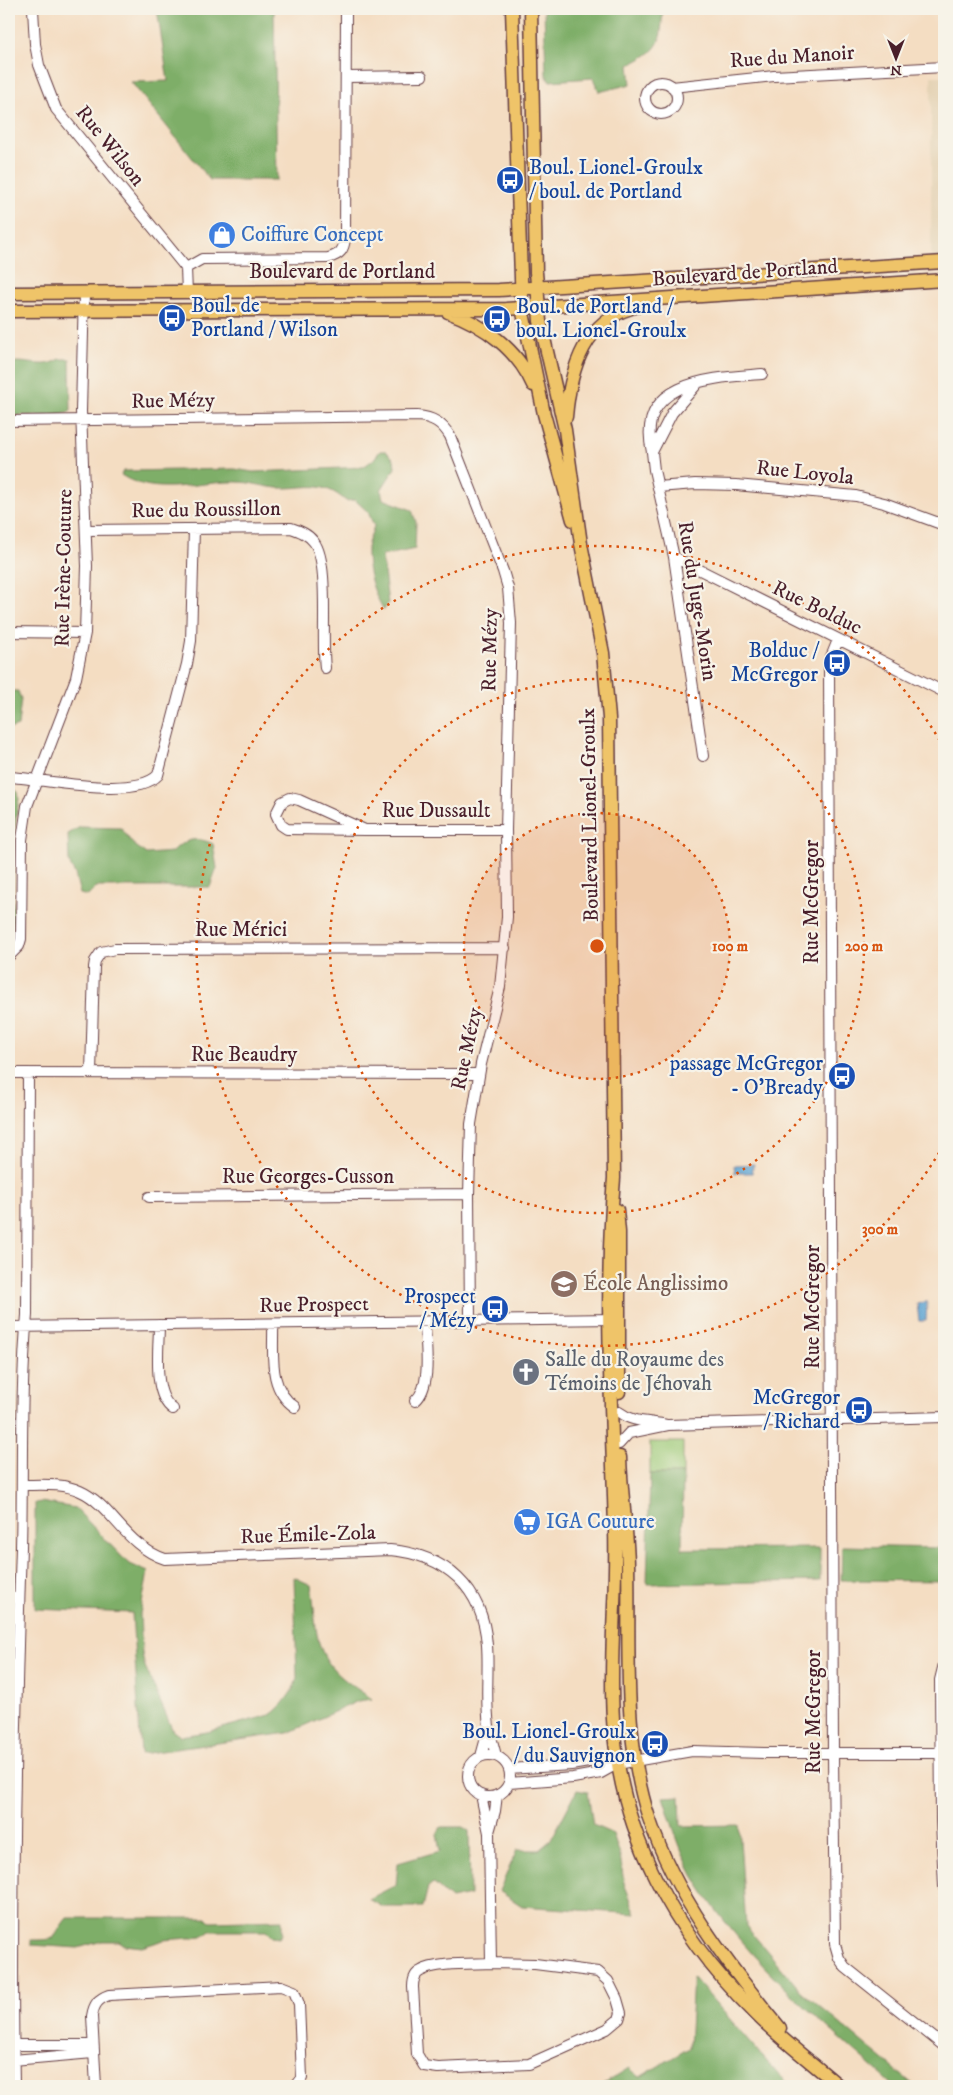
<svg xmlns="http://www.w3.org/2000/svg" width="953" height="2095" font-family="'IM FELL DW Pica',serif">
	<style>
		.built { fill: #e4d2b4 }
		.green { fill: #9dca78; stroke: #747452 }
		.forest { fill: #7eae68; stroke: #64664a }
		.water { fill: #5ca3d2; stroke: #53617e }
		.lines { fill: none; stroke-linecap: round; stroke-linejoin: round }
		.minor-casing { stroke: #643c42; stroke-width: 12 }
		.major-casing { stroke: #643c42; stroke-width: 15 }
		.minor { stroke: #fff; stroke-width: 10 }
		.major { stroke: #efc469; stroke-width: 12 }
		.ring { fill: none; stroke: #d8530f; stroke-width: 2.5; stroke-dasharray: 2.5 5 }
		.labels { text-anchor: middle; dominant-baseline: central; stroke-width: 4.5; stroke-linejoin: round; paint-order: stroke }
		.street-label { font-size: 21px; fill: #4a1f2b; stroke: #f7f3e8 }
		.transit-label { font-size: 21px; fill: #164399; stroke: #f7f3e8; text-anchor: end }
		.shop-label { font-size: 21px; fill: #366cbe; stroke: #f7f3e8; text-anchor: start }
		.education-label { font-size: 21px; fill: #785e54; stroke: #f7f3e8; text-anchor: start }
		.worship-label { font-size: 21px; fill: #5b616d; stroke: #f7f3e8; text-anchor: start }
		.centre { fill: #d8530f; stroke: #f7f3e8; stroke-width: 2.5 }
		.ring-label { font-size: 15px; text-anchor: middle; font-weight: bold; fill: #d8530f; stroke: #f7f3e8; stroke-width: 4.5; stroke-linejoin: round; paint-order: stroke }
	</style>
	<rect width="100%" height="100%" fill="#f7f3e8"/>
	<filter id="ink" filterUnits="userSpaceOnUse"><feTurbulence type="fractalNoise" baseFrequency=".02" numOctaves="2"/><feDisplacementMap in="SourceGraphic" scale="10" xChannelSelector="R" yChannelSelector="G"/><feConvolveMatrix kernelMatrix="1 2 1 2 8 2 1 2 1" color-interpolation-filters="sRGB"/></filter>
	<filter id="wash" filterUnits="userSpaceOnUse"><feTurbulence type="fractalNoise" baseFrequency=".0096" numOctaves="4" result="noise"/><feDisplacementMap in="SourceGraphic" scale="20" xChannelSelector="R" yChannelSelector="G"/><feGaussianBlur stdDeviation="1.12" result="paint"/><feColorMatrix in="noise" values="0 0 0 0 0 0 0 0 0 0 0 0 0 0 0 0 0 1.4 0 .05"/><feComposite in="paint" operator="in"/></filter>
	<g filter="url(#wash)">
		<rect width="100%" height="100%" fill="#f4ddc2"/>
		<path class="built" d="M931,76H944V268L931,269Z"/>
		<path class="green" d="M650,1442H683V1474H650Z"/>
		<path class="forest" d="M157,9H274L277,180H210L131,82L168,81Z
			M544,9H663C660,44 663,48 629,65L631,84L599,92L593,78L550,81L546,75Z
			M60,359H70L71,411C61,419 23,415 9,415V363C27,359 43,370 60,359Z
			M380,451H386L394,459L395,468L381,490L383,499L412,510L416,522L415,549L382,556L388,603L384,610C373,593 366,569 367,548C368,541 372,533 374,526L368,512L355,500L346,501C321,479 307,489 278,488C264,487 251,482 237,482C198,481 156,498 121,475L123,471L235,469L253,472L363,467L373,460Z
			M9,691H18L21,699L18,726L9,729Z
			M9,785L18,792L19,798L13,838V937L9,947Z
			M80,827L121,828L132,843L146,854L172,852C184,839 197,836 213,844L217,868L210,887H96L88,896L80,894L75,874L69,863L68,834Z
			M650,1474H683L682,1549L820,1548V1581L647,1584Z
			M41,1502L75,1508L128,1563L148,1572L140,1614L142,1653L144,1664L173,1731L180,1736L207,1732L270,1715C281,1708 294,1691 297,1678L294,1577L311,1585C314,1600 314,1614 316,1628C321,1667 343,1679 372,1699L358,1701L288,1733L141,1754L132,1613L35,1609V1503Z
			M842,1546L944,1548V1581L841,1580Z
			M577,1790L588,1792L593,1825L613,1834L620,1855L624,1883L636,1914L522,1906L499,1891L517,1850H539L551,1840Z
			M680,1796L681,1826L739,1825L746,1926L801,1991L915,2086H894C825,2024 749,1964 699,1885C682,1859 673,1826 663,1797Z
			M441,1827H463L469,1831L470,1895L451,1899L433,1883L428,1887L423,1907H383L369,1899L396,1885L398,1863L440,1851L437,1834Z
			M67,1918H207L211,1922L282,1920V1934L279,1938L272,1937L266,1931H210L202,1937L164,1940L142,1947L125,1945L119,1941H102L78,1948L31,1945V1940C63,1940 50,1938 67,1918Z
			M693,1977L776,2072L791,2086H600L629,2068L640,2077L689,2048Z"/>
		<path class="water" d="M754,1164L752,1173H735L734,1165Z
			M924,1302H927L926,1321H919L917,1304Z"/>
	</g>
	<g filter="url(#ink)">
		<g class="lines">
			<g class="minor-casing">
				<path id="minor" d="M33,9L35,44L39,65L56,109L186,268L187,293
					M346,77L422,76
					M645 98a16 16 0 1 1 32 0a16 16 0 1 1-32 0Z
					M672,87L774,76L944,67
					M186,268L202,259L328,258C340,255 344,250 345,238L346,9
					M697,384L672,413L652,452C635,380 713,378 762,374
					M9,421L417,416C433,417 442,423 450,436L503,571L508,588L511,623L506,830L507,917L500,987L481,1064L471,1124L469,1194L470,1321
					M652,452L654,470L674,557L703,756
					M658,487L695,484L736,485L856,496L884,503L944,525
					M86,530L291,528C300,531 308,534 314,542C330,563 321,638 325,668
					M674,557L944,692
					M9,632L85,633
					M838,640L829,662L833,1754L835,1944L839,1958L845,1967L944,2046
					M9,777C41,778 135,800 158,775L187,664L191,641L194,529
					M290,798L299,800L365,830L287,829L281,825L276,814L282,802Z
					M365,830H506
					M9,956L19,946L21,939L22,840L27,806L76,678L85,633L87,566L81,411L84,293
					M9,1073L479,1074
					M91,1073L94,967L95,961L101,952L115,949L505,948
					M149,1197L469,1194
					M273,1324C274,1353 267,1388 295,1407
					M159,1325C159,1348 152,1395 173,1409
					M9,1327L615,1319
					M415,1401C433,1386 425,1343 425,1322
					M619,1412C633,1423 650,1421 667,1425
					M619,1444L629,1433L668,1425L944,1417
					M22,1485C42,1485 62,1483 80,1491C112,1505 125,1546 165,1559L390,1550C446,1555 483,1588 487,1645C489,1672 485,1699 489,1726C490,1736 494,1746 496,1756
					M9,1598H19
					M944,1664L940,1680L941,1821L944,1887
					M468 1776a21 21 0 1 1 42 0a21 21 0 1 1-42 0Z
					M481,1756L489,1727
					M509,1769L571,1765L600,1760L617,1764
					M509,1783L573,1778L601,1773L617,1764L692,1751L764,1753H940
					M481,1795L489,1833L491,1963
					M489,1832L495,1811L497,1795
					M491,1963L535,1964L598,1972L608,1981L617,1999L621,2013L619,2019L607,2029L529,2064L438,2068L424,2066L417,2054L413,1987C413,1981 414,1974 421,1971C435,1962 474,1964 491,1963Z
					M13,2045H93
					M13,2060L93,2053
					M14,2086C11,1906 15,1727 21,1547C23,1470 20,1392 27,1315L28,1073
					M96,2086L92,2016C94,2004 98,1999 109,1995L281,1986L294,1991L299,2004L302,2078L296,2086"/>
			</g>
			<g class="major-casing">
				<path id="major" d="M512,9L522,308L544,414L573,520
					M531,9L536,272L540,321L565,430L581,544L603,653L609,718L614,1178C604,1296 612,1413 615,1530C617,1593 609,1656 613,1719C619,1832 673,1932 753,2011C779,2038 810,2061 839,2086
					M9,293L499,290L944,262
					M9,311L506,309L944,280
					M448,312C484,325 517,349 533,385
					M566,417C570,369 585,317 639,306
					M617,1210L619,1232V1392
					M620,1457C621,1492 627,1527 628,1563C630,1647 622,1736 649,1818C675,1896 728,1965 780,2028"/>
			</g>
			<use href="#minor" class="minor"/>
			<use href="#major" class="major"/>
		</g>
	</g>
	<circle cx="597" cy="946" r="133" fill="#d8530f" fill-opacity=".12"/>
	<g class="ring">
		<circle cx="597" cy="946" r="133"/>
		<circle cx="597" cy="946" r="267"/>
		<path d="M943 1146A400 400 0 1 1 943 746"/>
	</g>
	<defs>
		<g id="bus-disc" transform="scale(1.4375)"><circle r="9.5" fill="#1a4fb4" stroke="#f7f3e8"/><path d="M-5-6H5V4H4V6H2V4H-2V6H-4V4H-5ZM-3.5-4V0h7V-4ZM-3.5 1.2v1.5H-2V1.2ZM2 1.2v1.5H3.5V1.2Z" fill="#fff"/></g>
		<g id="shop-disc" transform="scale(1.4375)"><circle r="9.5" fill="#3f7fe0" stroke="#f7f3e8"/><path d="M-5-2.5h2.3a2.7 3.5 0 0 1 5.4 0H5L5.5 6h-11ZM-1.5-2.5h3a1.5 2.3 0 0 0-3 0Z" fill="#fff"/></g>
		<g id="school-disc" transform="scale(1.4375)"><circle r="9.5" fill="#8d6e63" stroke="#f7f3e8"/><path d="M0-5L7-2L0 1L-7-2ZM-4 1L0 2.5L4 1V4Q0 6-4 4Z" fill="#fff"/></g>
		<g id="church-disc" transform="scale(1.4375)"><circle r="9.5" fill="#6b7280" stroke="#f7f3e8"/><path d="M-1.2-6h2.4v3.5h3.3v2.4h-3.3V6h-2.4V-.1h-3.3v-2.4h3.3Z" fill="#fff"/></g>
		<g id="supermarket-disc" transform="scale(1.4375)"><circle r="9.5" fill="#3f7fe0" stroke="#f7f3e8"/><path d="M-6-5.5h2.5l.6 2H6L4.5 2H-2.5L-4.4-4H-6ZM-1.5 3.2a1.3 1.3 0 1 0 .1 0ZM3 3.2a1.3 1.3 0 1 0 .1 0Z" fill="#fff"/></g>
	</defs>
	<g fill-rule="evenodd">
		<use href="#bus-disc" x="510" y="180"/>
		<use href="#shop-disc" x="222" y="235"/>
		<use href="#bus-disc" x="172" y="318"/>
		<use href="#bus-disc" x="497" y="319"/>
		<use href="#bus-disc" x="837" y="663"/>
		<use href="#bus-disc" x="842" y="1076"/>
		<use href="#school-disc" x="564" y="1284"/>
		<use href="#bus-disc" x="495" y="1309"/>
		<use href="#church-disc" x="526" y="1372"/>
		<use href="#bus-disc" x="859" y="1410"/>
		<use href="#supermarket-disc" x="527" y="1522"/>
		<use href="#bus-disc" x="655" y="1744"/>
	</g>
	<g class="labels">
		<g class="street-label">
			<text transform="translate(792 57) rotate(-4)">Rue du Manoir</text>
			<text transform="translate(110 146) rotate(51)">Rue Wilson</text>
			<text x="342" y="272">Boulevard de Portland</text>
			<text transform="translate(745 273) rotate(-4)">Boulevard de Portland</text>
			<text transform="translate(173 401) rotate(-1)">Rue Mézy</text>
			<text transform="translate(805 473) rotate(6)">Rue Loyola</text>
			<text transform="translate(206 510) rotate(-1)">Rue du Roussillon</text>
			<text transform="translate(64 568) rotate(-89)">Rue Irène-Couture</text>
			<text transform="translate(697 601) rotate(81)">Rue du Juge-Morin</text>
			<text transform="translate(817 608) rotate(26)">Rue Bolduc</text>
			<text transform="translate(490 650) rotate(-89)">Rue Mézy</text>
			<text x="436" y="811">Rue Dussault</text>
			<text transform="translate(590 815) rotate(-91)">Boulevard Lionel-Groulx</text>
			<text transform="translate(812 902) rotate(-90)">Rue McGregor</text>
			<text x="241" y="930">Rue Mérici</text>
			<text transform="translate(467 1049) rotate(-78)">Rue Mézy</text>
			<text x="244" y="1055">Rue Beaudry</text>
			<text x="308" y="1177">Rue Georges-Cusson</text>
			<text transform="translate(314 1305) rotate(-1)">Rue Prospect</text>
			<text transform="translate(813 1307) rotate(-90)">Rue McGregor</text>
			<text transform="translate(308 1535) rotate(-2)">Rue Émile-Zola</text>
			<text transform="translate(814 1712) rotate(-90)">Rue McGregor</text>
		</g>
		<g class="transit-label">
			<text x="529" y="168" text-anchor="start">Boul. Lionel-Groulx<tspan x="529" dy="24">/ boul. de Portland</tspan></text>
			<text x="191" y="306" text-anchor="start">Boul. de<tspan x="191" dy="24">Portland / Wilson</tspan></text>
			<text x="516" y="307" text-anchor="start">Boul. de Portland /<tspan x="516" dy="24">boul. Lionel-Groulx</tspan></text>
			<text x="818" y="651">Bolduc /<tspan x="818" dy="24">McGregor</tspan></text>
			<text x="823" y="1064">passage McGregor<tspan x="823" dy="24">- O'Bready</tspan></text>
			<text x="476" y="1297">Prospect<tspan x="476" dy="24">/ Mézy</tspan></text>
			<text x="840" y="1398">McGregor<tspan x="840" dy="24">/ Richard</tspan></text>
			<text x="636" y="1732">Boul. Lionel-Groulx<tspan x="636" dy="24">/ du Sauvignon</tspan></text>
		</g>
		<g class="shop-label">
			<text x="241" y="235">Coiffure Concept</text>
			<text x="546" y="1522">IGA Couture</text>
		</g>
		<g class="education-label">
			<text x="583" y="1284">École Anglissimo</text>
		</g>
		<g class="worship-label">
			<text x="545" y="1360">Salle du Royaume des<tspan x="545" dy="24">Témoins de Jéhovah</tspan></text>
		</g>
	</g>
	<circle cx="597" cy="946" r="8" class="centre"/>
	<g class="ring-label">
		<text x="730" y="951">100 m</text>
		<text x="864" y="951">200 m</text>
		<text x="880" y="1234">300 m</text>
	</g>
	<rect width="953" height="2095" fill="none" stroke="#f7f3e8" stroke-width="30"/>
	<g transform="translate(896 58) rotate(180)" stroke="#f7f3e8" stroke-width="4" paint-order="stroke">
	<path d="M0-4L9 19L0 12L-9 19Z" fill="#4a1f2b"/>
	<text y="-8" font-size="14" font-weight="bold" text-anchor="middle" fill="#4a1f2b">N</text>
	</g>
</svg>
